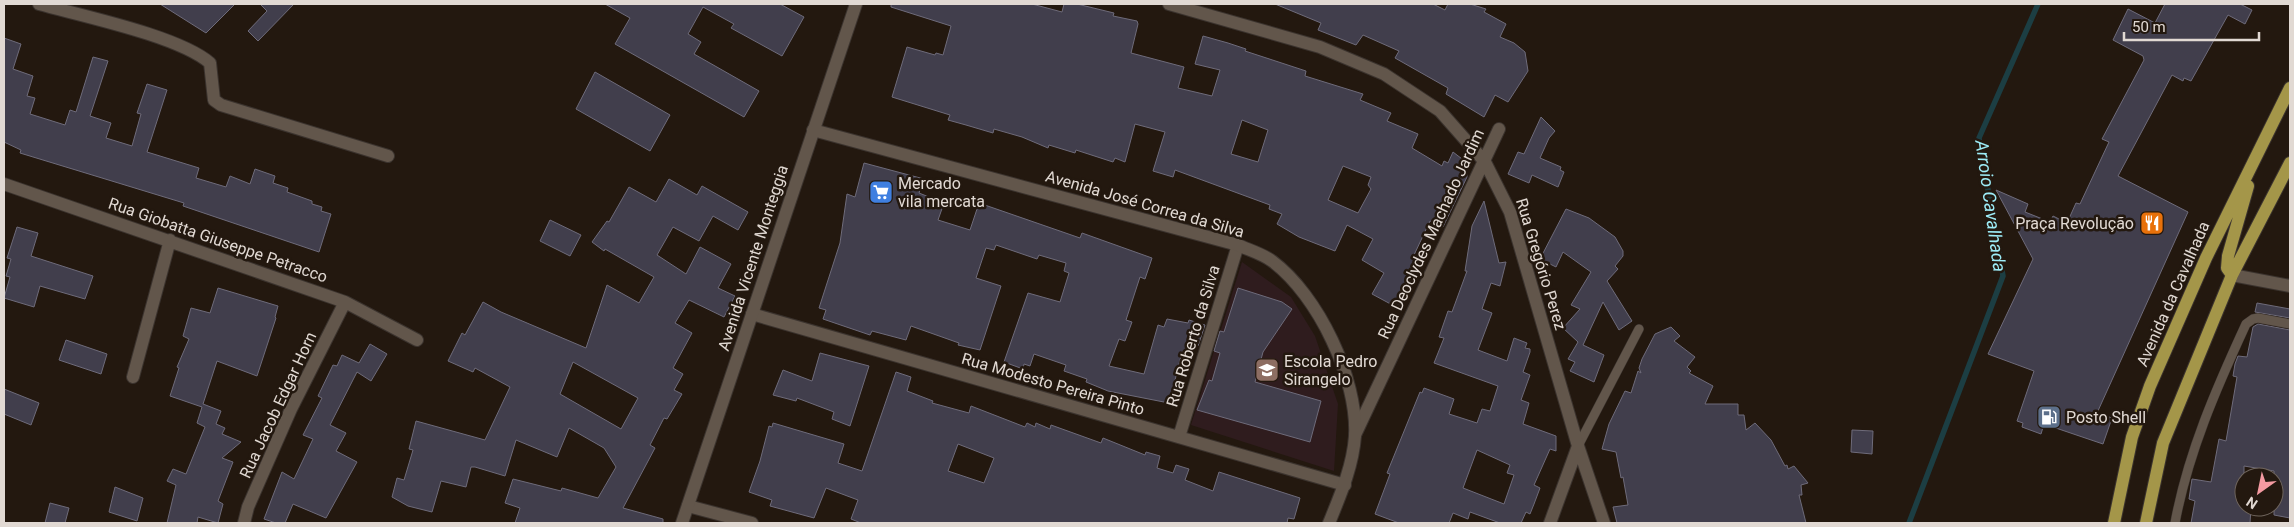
<svg xmlns="http://www.w3.org/2000/svg" width="2294" height="527" font-family="Roboto,sans-serif">
	<style>
		.education { fill: #2f1c1e }
		.lines { fill: none; stroke-linecap: round; stroke-linejoin: round }
		.stream { stroke: #1c3e43; stroke-width: 5.5 }
		.building { fill: #413e4c; stroke: #6e6b7a; fill-rule: evenodd }
		.lane-casing { stroke: #3b332e; stroke-width: 10 }
		.street-casing { stroke: #3b332e; stroke-width: 14 }
		.secondary-casing { stroke: #3b332e; stroke-width: 14 }
		.primary-casing { stroke: #3b332e; stroke-width: 14 }
		.lane { stroke: #62564b; stroke-width: 9 }
		.street { stroke: #62564b; stroke-width: 12 }
		.secondary { stroke: #62564b; stroke-width: 12 }
		.primary { stroke: #a49649; stroke-width: 12 }
		.labels { text-anchor: middle; dominant-baseline: central; stroke-width: 5; stroke-linejoin: round; paint-order: stroke }
		.poi-label { font-size: 16px; fill: #e1d9d3; stroke: #23180f; text-anchor: start }
		.street-label { font-size: 16px; fill: #e1d9d3; stroke: #23180f }
		.water-label { font-size: 18px; font-style: italic; fill: #9decf7; stroke: #23180f }
	</style>
	<rect width="100%" height="100%" fill="#23180f"/>
	<path class="education" d="M1242,262L1291,297L1315,336L1338,404L1334,471L1191,425Z"/>
	<g class="lines">
		<path class="stream" d="M1909,523L2003,276L1979,138L2038,4"/>
	</g>
	<path class="building" d="M160,4H235L206,33Z
		M260,4H294L258,41L248,31L267,11Z
		M605,4H780L804,17L782,56L731,28L734,24L703,7L688,34L701,42L694,54L759,91L744,117L615,44L630,18Z
		M891,4H1032L1062,12L1064,4H1077L1114,13L1113,16L1137,21L1138,24L1131,53L1184,67L1178,88L1212,96L1220,70L1195,64L1203,36L1228,43L1246,49L1245,51L1306,71L1305,76L1363,94L1360,100L1391,113L1387,121L1418,134L1412,148L1442,166L1444,161L1448,163L1453,152L1466,162L1467,177L1443,227L1430,221L1414,255L1420,258L1411,273L1417,276L1398,308L1372,294L1384,273L1362,260L1373,239L1347,225L1335,251L1299,237L1277,224L1282,214L1269,209L1270,205L1175,170L1173,177L1153,171L1165,132L1135,124L1125,162L1115,158L1113,162L1076,150L1075,153L1049,145L1048,148L1022,137L994,129L993,133L966,125L948,120L950,115L892,97L907,47L935,55L936,53L943,55L951,26L891,7ZM1242,120L1268,130L1258,162L1231,154ZM1343,166L1371,177L1368,185L1371,189L1358,213L1328,200Z
		M1275,4H1433L1445,10L1448,4H1470L1486,9L1484,12L1506,24L1500,37L1514,43L1525,52L1528,71L1508,102L1495,95L1484,117L1446,94L1448,88L1395,58L1399,51L1363,35L1356,45L1318,30L1321,23Z
		M2165,4H2240L2252,10L2245,24L2228,15L2191,81L2184,78L2183,81L2172,75L2118,176L2188,212L2097,413L2112,418L2103,444L2044,424L2041,434L2022,427L2023,423L2017,421L2034,371L1988,354L2033,259L1996,190L2028,204L2025,212L2050,222L2053,216L2067,223L2076,203L2080,204L2109,142L2102,139L2144,60L2143,56L2113,40L2128,9L2155,23Z
		M4,38L21,44L13,69L33,76L27,96L35,98L30,114L65,125L70,110L76,112L93,57L108,61L90,116L111,123L106,138L132,146L141,114L137,113L147,84L167,90L147,152L199,168L196,178L226,187L230,176L250,184L255,169L275,176L273,183L288,188L287,192L312,201V204L322,207L321,211L331,214L319,252L183,206L184,203L20,153L21,150L4,142Z
		M595,72L670,115L650,151L576,109Z
		M1541,117L1555,131L1549,138L1540,158L1561,167L1560,170L1564,172L1558,187L1532,175L1529,183L1508,174L1518,152L1524,154Z
		M864,163L924,179L919,193L944,203L938,220L970,230L979,203L1080,238L1082,233L1152,258L1145,279L1140,277L1126,320L1132,322L1125,341L1119,339L1109,366L1144,374L1158,325L1164,327L1167,319L1188,323L1189,320L1205,325L1198,346L1194,345L1191,354L1182,352L1174,384L1179,385L1174,404L1108,391L1086,382L1087,379L1064,371L1066,365L1034,354L1030,366L1024,364L1023,369L1004,362L1028,293L1060,302L1069,273L1064,271L1066,263L1039,255L1037,259L996,245L994,250L986,248L976,278L1001,286L980,350L958,345L959,343L911,326L906,340L872,331L870,335L823,319L826,310L819,308L840,243L847,194L855,197Z
		M669,179L697,195L702,186L748,212L738,230L713,216L699,241L673,227L657,255L686,274L700,247L731,264L718,288L735,296L724,317L689,300L675,323L692,333L673,368L683,374L674,390L682,394L667,419L664,418L650,445L655,448L623,508L663,519V523H515L520,508L505,503L513,479L561,491L562,488L598,498L616,467L604,448L569,428L557,457L516,440L505,476L475,467H471L466,487L441,481L432,512L408,506L392,497L397,478L404,480L413,450L409,449L416,421L485,440L510,387L475,368L473,372L448,361L462,333L465,335L483,302L501,312L586,348L607,285L639,303L654,277L605,249L604,251L592,242L607,221L609,222L629,187L656,202ZM573,362L638,398L621,429L560,394Z
		M1484,201L1499,263L1506,262L1500,286L1491,283L1482,309L1492,313L1478,350L1507,361L1514,338L1527,343L1525,348L1530,349V352L1523,372L1530,375L1521,400L1529,403L1523,424L1556,436V451L1550,449L1534,485L1540,488L1534,504L1530,514L1526,512L1521,523H1500L1470,512L1468,519L1453,513L1449,523H1399L1375,514L1390,474L1387,473L1420,392L1422,393L1424,388L1454,399L1449,414L1477,423L1482,409L1490,411L1498,386L1434,363L1444,338L1439,337L1448,311L1452,312L1467,271H1465L1472,226ZM1477,450L1510,465L1507,473L1514,475L1504,504L1463,488Z
		M1566,209L1589,218L1615,237L1623,251V256L1615,266L1618,269L1607,281L1632,321L1619,330L1603,302L1583,345L1604,355L1594,382L1570,371L1575,362L1568,359L1578,342L1563,328L1580,309L1571,305L1591,272L1563,252L1556,267L1540,259Z
		M550,220L581,235L570,256L540,241Z
		M17,227L38,233L31,256L93,276L85,299L40,286L34,307L4,298L10,277L6,276L11,259L7,258Z
		M218,288L278,306L275,317L276,318L257,376L217,361L203,404L221,411L216,424L225,428L222,434L241,442L222,458L233,462L218,501L223,504L218,523L198,517L197,523H167L176,485L167,481L173,469L186,474L205,427L197,423L202,407L170,396L179,368L177,367L189,339L183,336L191,308L210,313Z
		M1238,288L1282,302L1292,309L1263,352L1255,382L1321,401L1310,442L1197,410L1209,380L1212,381L1220,353L1214,351L1220,331L1224,332Z
		M2257,303L2290,309V318L2255,312Z
		M2258,324L2290,330V518L2274,515V471L2244,466V507H2251L2250,523H2191L2195,501L2189,499L2192,479L2211,482L2219,439L2226,441L2237,377L2233,376L2235,364L2238,356L2247,357L2253,327Z
		M1671,327L1680,336L1674,341L1695,357L1687,367L1691,371L1689,373L1713,386L1705,404H1738V415H1744L1746,430L1755,423L1771,440L1785,466L1787,465L1788,469L1794,466L1808,483L1801,485L1802,495H1799L1806,523H1617L1613,507L1628,505L1623,477L1621,478L1616,452L1602,449L1609,424L1625,391L1631,393L1638,371L1641,373L1639,368L1642,359L1655,334Z
		M66,340L107,354L101,374L59,360Z
		M370,344L387,354L371,381L357,372L330,425L346,433L336,451L357,462L326,518L293,504L285,523H276L264,519L282,472L294,479L313,439L303,435L322,398L318,396L333,365L337,366L342,355L359,363Z
		M820,353L869,366L850,426L832,419L834,412L797,398L796,401L773,395L783,370L812,381Z
		M896,372L911,377L907,391L933,401L932,403L969,413L971,406L1025,427L1027,423L1035,427L1036,423L1050,429L1051,425L1101,443L1103,438L1145,455L1146,452L1160,456L1157,468L1173,473L1176,465L1189,469L1185,480L1213,491L1219,472L1300,498L1294,519L1288,518L1287,523H861L851,519L858,500L826,488L814,518L770,506L772,500L749,492L760,461L769,426L772,427L773,423L844,444L838,463L862,471ZM958,444L994,458L984,483L948,471Z
		M4,389L39,403L31,425L4,414Z
		M1852,430L1873,431L1872,454L1851,452Z
		M115,487L143,498L137,521L109,512Z
		M50,503L69,508L65,523H45Z"/>
	<g class="lines">
		<g class="lane-casing">
			<path id="lane" d="M1578,446L1639,329
				M2175,523C2188,453 2216,389 2246,324L2253,319L2258,318L2290,324"/>
		</g>
		<g class="street-casing">
			<path id="street" d="M39,4C82,16 179,36 210,63L214,100L221,105L388,156
				M1169,4L1320,47L1384,74L1440,111L1485,162L1510,212L1578,446L1604,523
				M4,184L345,302L417,340
				M752,314L1345,485
				M133,377L170,240
				M1355,435L1499,129
				M1179,437L1238,245
				M688,506L752,523
				M244,523L248,507L291,409L345,302
				M1550,523L1578,446"/>
		</g>
		<g class="secondary-casing">
			<path id="secondary" d="M813,130L1238,245C1249,250 1263,254 1272,261C1318,295 1358,379 1355,436C1353,466 1340,496 1329,523
				M2232,275L2290,286
				M682,523L856,4"/>
		</g>
		<g class="primary-casing">
			<path id="primary" d="M2232,275L2227,268L2228,256L2248,186
				M2114,523L2132,437L2150,386L2206,258L2290,88
				M2146,523L2163,443L2232,275L2290,163"/>
		</g>
		<use href="#lane" class="lane"/>
		<use href="#street" class="street"/>
		<use href="#secondary" class="secondary"/>
		<use href="#primary" class="primary"/>
	</g>
	<defs>
		<g id="supermarket-square" transform="scale(1.25)"><rect x="-9" y="-9" width="18" height="18" rx="4" fill="#3f7fe0" stroke="#23180f"/><path d="M-6-5.5h2.5l.6 2H6L4.5 2H-2.5L-4.4-4H-6ZM-1.5 3.2a1.3 1.3 0 1 0 .1 0ZM3 3.2a1.3 1.3 0 1 0 .1 0Z" fill="#fff"/></g>
		<g id="restaurant-square" transform="scale(1.25)"><rect x="-9" y="-9" width="18" height="18" rx="4" fill="#e8710a" stroke="#23180f"/><path d="M-5-6h1v4h1v-4h1v4h1v-4h1v5L-1.5 .5V6h-2V.5L-5-1ZM5-6V6H3V1.5H1.5Q1.5-4 5-6Z" fill="#fff"/></g>
		<g id="school-square" transform="scale(1.25)"><rect x="-9" y="-9" width="18" height="18" rx="4" fill="#8d6e63" stroke="#23180f"/><path d="M0-5L7-2L0 1L-7-2ZM-4 1L0 2.5L4 1V4Q0 6-4 4Z" fill="#fff"/></g>
		<g id="fuel-square" transform="scale(1.25)"><rect x="-9" y="-9" width="18" height="18" rx="4" fill="#5c6f8a" stroke="#23180f"/><path d="M-5.5-6h7V0h2V4h1.3V-2.5L3-4.5l.8-.8L6-3V5H2.5V1h-1V6h-7ZM-4.2-4.7v3.2H.2V-4.7Z" fill="#fff"/></g>
	</defs>
	<g fill-rule="evenodd">
		<use href="#supermarket-square" x="881" y="192"/>
		<use href="#restaurant-square" x="2152" y="223"/>
		<use href="#school-square" x="1267" y="370"/>
		<use href="#fuel-square" x="2049" y="417"/>
	</g>
	<g class="labels">
		<g class="poi-label">
			<text x="898" y="183">Mercado<tspan x="898" dy="18">vila mercata</tspan></text>
			<text x="2134" y="223" text-anchor="end">Praça Revolução</text>
			<text x="1284" y="361">Escola Pedro<tspan x="1284" dy="18">Sirangelo</tspan></text>
			<text x="2066" y="417">Posto Shell</text>
		</g>
		<g class="street-label">
			<text transform="translate(1145 204) rotate(16)">Avenida José Correa da Silva</text>
			<text transform="translate(1431 234) rotate(-65)">Rua Deoclydes Machado Jardim</text>
			<text transform="translate(218 240) rotate(19)">Rua Giobatta Giuseppe Petracco</text>
			<text transform="translate(753 258) rotate(-72)">Avenida Vicente Monteggia</text>
			<text transform="translate(1541 264) rotate(73)">Rua Gregório Perez</text>
			<text transform="translate(2173 294) rotate(-66)">Avenida da Cavalhada</text>
			<text transform="translate(1193 336) rotate(-73)">Rua Roberto da Silva</text>
			<text transform="translate(1053 384) rotate(16)">Rua Modesto Pereira Pinto</text>
			<text transform="translate(278 405) rotate(-65)">Rua Jacob Edgar Horn</text>
		</g>
		<g class="water-label">
			<text transform="translate(1991 206) rotate(82)">Arroio Cavalhada</text>
		</g>
	</g>
	<rect width="2294" height="527" fill="none" stroke="#e1d9d3" stroke-width="10"/>
	<g transform="translate(2259 492) rotate(213)"><circle r="24" fill="#23180f" stroke="#6f655d"/>
	<path d="M0-4L9 19L0 12L-9 19Z" fill="#f49aa1"/>
	<text y="-8" font-size="14" font-weight="bold" text-anchor="middle" fill="#e1d9d3">N</text>
	</g>
	<path d="M2124 32v8h135v-8" fill="none" stroke="#e1d9d3" stroke-width="2.5"/>
	<text x="2132" y="32" font-size="15" fill="#e1d9d3" stroke="#23180f" stroke-width="4" paint-order="stroke">50 m</text>
</svg>
